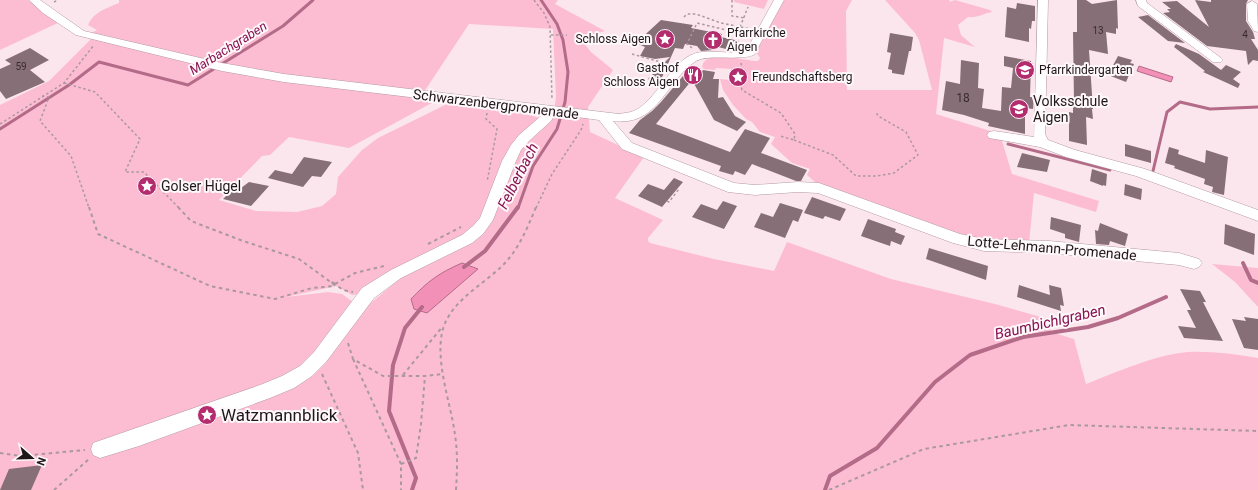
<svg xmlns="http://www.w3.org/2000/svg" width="1258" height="490" font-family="Roboto,sans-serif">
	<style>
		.green { fill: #fcbdd3; fill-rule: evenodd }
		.water { fill: #f390b7; stroke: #b36b88 }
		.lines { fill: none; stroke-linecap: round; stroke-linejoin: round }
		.stream-far1 { stroke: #b36b88; stroke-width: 3 }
		.stream { stroke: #b36b88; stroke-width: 4 }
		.building { fill: #876f77 }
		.minor-casing { stroke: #b49aa3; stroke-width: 1 }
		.path-far1 { stroke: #aa989e; stroke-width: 1.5; stroke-dasharray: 2.5 2.5; stroke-linecap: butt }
		.path { stroke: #aa989e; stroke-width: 2; stroke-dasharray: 3.5 3.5; stroke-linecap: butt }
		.minor { fill: #fff; fill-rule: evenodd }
		.labels { text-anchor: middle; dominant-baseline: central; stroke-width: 4; stroke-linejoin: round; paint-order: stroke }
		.far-number-label { font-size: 10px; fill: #392c30 }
		.far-poi-label { font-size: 12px; fill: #1f1619; stroke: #fef8fa; text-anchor: start }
		.number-label { font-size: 12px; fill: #392c30 }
		.far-water-label { font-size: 13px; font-style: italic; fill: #881350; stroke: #fef8fa }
		.poi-label { font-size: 14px; fill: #1f1619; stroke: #fef8fa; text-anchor: start }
		.street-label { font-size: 14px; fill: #1f1619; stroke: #fef8fa }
		.water-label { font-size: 15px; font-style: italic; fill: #881350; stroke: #fef8fa }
		.near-poi-label { font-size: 17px; fill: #1f1619; stroke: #fef8fa; text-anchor: start }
	</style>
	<rect width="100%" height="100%" fill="#fce6ed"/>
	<path class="green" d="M0,0H27L60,22L0,50Z
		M117,0H558L555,4L605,31L580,38L591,52L613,70L588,107L590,132L644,157L615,198L663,220L648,238V241L650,243L714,259L774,271L787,242L891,279L995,304L1048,319L1051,332L1074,339L1086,384C1117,372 1154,355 1188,352C1211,351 1235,354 1258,358V490H0V105L49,81L90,40L91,33L97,30L88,25C93,12 107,8 119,3V0ZM469,24L553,29L556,97L554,112L548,120L525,114L447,104L378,138L362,150L338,177L336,194L322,206L297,212L256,211L219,200L262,156L270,155L289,137L349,148L439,99C367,91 294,85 223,69L424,92ZM397,281L366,307L353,302L342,294L328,292L286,297L336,286L352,295L372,293Z
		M734,0H768L764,9L734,2Z
		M782,0H852L846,11L847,90H932L919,40L915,33L885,0H950L949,2L955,0L990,10L992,12C981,14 979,18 968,17L958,25L961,35L975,47L944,38L936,114L1000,134L1012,174L1099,201L1096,212L1034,193L1029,243L967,238L817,184L807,175L810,169L792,163L771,144L775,137L760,132L752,122L746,119L733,105L723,90L720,79L730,80L731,69L716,68L715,70L704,69L702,67C704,48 746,61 758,61L760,58L755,51Z
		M1212,264L1258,268V307L1235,282Z"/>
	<path class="water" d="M1139,66L1173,77L1171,82L1137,71Z
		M462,263L478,269L427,313L414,309L411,299C428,281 439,273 462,263Z"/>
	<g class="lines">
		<path class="stream-far1" d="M0,129L69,85L99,62L188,85L283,26L313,0
			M1008,144L1110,170
			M1153,171L1167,112L1180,102L1210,109L1258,107
			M518,208L533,166L557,129L565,102L568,72L563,40L557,24L541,0"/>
		<path class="stream" d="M1243,263L1251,280L1258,283
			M464,267L485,251L518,207
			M412,490L416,478L389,411L393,365L405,328L422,307
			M825,490L830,476L877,448L935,382L970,355L1023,337L1088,327L1118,318L1166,297"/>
	</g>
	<path class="building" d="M1077,0H1086L1092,4L1117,0L1118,29L1116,28V34L1106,32L1108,54L1089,50L1093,109H1092L1093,119L1086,117L1087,145L1069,141V112L1073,113V101L1074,102L1073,32H1077Z
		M1195,0L1211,2V0H1248L1246,4V21L1253,32L1255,39H1251L1258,50V61L1253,60L1248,65L1246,51L1207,46L1163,13L1170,12L1167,9H1171L1162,2L1177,1L1209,27Z
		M1017,3L1035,6V21H1032L1031,29L1029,28V42L1005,37L1007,7L1016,9Z
		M1148,15L1185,43L1168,41L1138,17Z
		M661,20L693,25L691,28L722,34L721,37L739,41L734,51L718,47L714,50L701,51L697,46L685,44L683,49L675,48L659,84L648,79L670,57L655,59L640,56L645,47L636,43Z
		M890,33L913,37L911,51H909L904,75L892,73V70L888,69L891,53L887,52Z
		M1176,44L1199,54L1221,70L1226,65L1241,72L1233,79L1240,84L1238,88L1203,72L1205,71L1174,47Z
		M30,48L49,60L30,70L45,82L6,99L0,91V69L11,64L5,60Z
		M1004,56L1031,61L1030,97H1034L1033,109L1025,108V134L988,126L989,123L964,115L942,110L946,81L960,84L961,60L979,63L978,88L984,89L982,108L1001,111L1002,87L1011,88L1013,68L1004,66Z
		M1118,56L1132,60L1130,63L1134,64L1126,82L1108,75Z
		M688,70L700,74L703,70L715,72L713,79H719L718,98L723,97L735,116L746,122L737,131L714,120L692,80L656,124L730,152L745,129L770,138L761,153L807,170L801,181H796L752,164L745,175L735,171L733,175L719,171L721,166L629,133L640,120L652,111L661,102Z
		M1125,144L1151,151V163L1125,156Z
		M1169,147L1179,150L1178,154L1205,163L1206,150L1228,157L1224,195L1212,192L1213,187L1204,184L1205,179L1174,168L1175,166L1165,163Z
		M1022,153L1050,160L1047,172L1017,167Z
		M304,157L332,162L321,177L312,176L303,187L268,178L275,170L292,174Z
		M1092,169L1107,174L1106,186L1103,185V186L1090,181Z
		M674,178L683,182L662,207L638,196L648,184L664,190Z
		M249,182L269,186L251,206L223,199L235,187L241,188Z
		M1125,184L1142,189L1141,200L1124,195Z
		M812,197L846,209L840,221L825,216L823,219L804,213Z
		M723,201L737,206L724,229L692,217L701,204L717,210Z
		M780,203L803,210L798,222L793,220L785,238L754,227L761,213L773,217Z
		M1051,217L1081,225L1079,242L1065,238V234L1050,229Z
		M868,219L896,229L895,232L905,236L901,245L891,241L890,246L861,236Z
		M1100,223L1128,234L1125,246L1110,241L1109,245L1096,244L1095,230L1098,231Z
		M1225,224L1255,234L1254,255L1224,244Z
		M929,248L988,266L986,280L926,259Z
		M1019,285L1050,295L1049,285L1061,288L1064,306L1060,305L1061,311L1017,297Z
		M1180,289L1200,291L1206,302H1203L1223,341L1184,338L1178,326L1196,328L1187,310H1191Z
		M1244,317L1258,319V350L1244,348L1232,319L1246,321Z
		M42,465L31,490H0L9,469Z"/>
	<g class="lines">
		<g class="minor-casing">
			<path id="minor" d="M29,0H40L84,31L222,63L284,74L619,114C623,113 627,113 631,112C654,105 668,66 691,55C707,47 728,56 746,51L774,0H784L754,55C738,61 708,54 696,61C665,81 659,127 613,121L632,143L734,183L755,185L798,182L819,183L960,234L984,239L1049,241L1179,253L1199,259L1202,263L1199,267L1194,269L1179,265L1049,253L984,251L953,243L818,193L798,192L755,195L728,192L622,149L599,120L555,114L551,121L529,141L521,150L516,161L493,220L483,234L472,243L401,278L374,298L326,362L312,376L294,388L270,398L139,446L100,458L93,455L91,449L93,443L260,385L282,376L300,366L314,352L362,288L391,270L462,235L473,226L480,218L502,161L511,145L519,135L541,116L543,113L284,82L222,71L76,35L43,13Z
				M1038,0H1048L1045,134L1048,140L1075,150L1145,169L1258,210V221L1136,176L1066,157L1040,147L989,138L987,135L989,132L994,131L1034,137Z
				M1136,0H1146L1147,3L1221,58L1223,60L1221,62H1213L1138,6Z
				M1252,1L1257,4L1258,32L1254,31L1248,21L1247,4Z"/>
		</g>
		<path class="path-far1" d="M534,0L544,13L550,27L552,100
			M732,0V16L745,18
			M54,2L58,0
			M684,17L687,14H696L721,23L751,29
			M740,27L748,7
			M551,35H567
			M692,48L687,44L697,23L743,34L747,37
			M632,54L671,65
			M741,63L742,68L740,80L742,90L781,113L795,134L794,140L780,136
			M64,83L95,92L140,139L125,172H144L179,208
			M42,96L49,97L40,121L71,156L89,208
			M487,113L486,119L497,129L487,182
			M0,124L64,83L94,45
			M794,140L833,155L856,176H877L894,173L918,155L906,132L878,116L876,112
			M667,201L669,202L679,189
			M536,208L552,174L581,130L583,124"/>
		<path class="path" d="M89,207L98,234L210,286L275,299L312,288L335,286
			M178,207L191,221L243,241L299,259L336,286L331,281L343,290L353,292
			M428,244L461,227
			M335,284L355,273L384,266
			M348,343L353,359L383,376H425L443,374
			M353,359L401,464V490
			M322,374L358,453L363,490
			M403,375L443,326
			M0,453L21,456L85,450
			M401,464L416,458L421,424L425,376
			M54,490L89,459
			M456,490C457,472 458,454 455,435C451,402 430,350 447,319C459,297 483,284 501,267C518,251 527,229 536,207
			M829,490L924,449L1069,425L1258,431"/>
		<use href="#minor" class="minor"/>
	</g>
	<defs>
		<g id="sight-disc" transform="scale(1)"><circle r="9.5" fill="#b32c6e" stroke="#fef8fa"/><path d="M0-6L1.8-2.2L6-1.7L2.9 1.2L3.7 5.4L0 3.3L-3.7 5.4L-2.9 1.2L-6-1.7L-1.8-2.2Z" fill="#fff"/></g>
		<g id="church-disc" transform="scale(1)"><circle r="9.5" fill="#b32c6e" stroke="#fef8fa"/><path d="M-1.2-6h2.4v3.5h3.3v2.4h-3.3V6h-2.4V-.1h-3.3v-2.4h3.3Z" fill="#fff"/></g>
		<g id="school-disc" transform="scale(1)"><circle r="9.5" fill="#b32c6e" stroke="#fef8fa"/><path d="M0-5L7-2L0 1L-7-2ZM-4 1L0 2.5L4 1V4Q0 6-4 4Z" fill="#fff"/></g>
		<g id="restaurant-disc" transform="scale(1)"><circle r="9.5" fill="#b32c6e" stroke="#fef8fa"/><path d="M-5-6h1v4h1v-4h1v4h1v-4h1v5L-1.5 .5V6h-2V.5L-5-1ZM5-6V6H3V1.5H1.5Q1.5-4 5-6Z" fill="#fff"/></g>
	</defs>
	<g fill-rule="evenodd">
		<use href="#sight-disc" x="665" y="39"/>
		<use href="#church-disc" x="713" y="40"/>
		<use href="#school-disc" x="1025" y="70"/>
		<use href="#restaurant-disc" x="693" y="75"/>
		<use href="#sight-disc" x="738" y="77"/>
		<use href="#school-disc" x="1019" y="109"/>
		<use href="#sight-disc" x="147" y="186"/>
		<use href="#sight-disc" x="207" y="415"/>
	</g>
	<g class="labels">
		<g class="far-number-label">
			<text x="1098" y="30">13</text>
			<text x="1245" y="34">4</text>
			<text x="21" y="66">59</text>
		</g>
		<g class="far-poi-label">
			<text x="727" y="33">Pfarrkirche<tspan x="727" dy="14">Aigen</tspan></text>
			<text x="651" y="39" text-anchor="end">Schloss Aigen</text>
			<text x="679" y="68" text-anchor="end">Gasthof<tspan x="679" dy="14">Schloss Aigen</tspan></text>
			<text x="1039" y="70">Pfarrkindergarten</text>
			<text x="752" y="77">Freundschaftsberg</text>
		</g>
		<g class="number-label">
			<text x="963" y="98">18</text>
		</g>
		<g class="far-water-label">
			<text transform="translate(228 48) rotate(-32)">Marbachgraben</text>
		</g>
		<g class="poi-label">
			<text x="1033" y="101">Volksschule<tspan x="1033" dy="16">Aigen</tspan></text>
			<text x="161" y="186">Golser Hügel</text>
		</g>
		<g class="street-label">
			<text transform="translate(496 104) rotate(7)">Schwarzenbergpromenade</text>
			<text transform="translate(1052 248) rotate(5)">Lotte-Lehmann-Promenade</text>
		</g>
		<g class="water-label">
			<text transform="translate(518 176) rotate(-63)">Felberbach</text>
			<text transform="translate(1050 322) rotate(-13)">Baumbichlgraben</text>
		</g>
		<g class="near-poi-label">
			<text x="221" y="415">Watzmannblick</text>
		</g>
	</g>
	<g transform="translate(32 458) rotate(110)" stroke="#fef8fa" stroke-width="3" paint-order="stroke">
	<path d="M0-3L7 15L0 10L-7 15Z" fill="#1f1619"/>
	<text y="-6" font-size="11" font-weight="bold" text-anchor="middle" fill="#1f1619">N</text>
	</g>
</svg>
